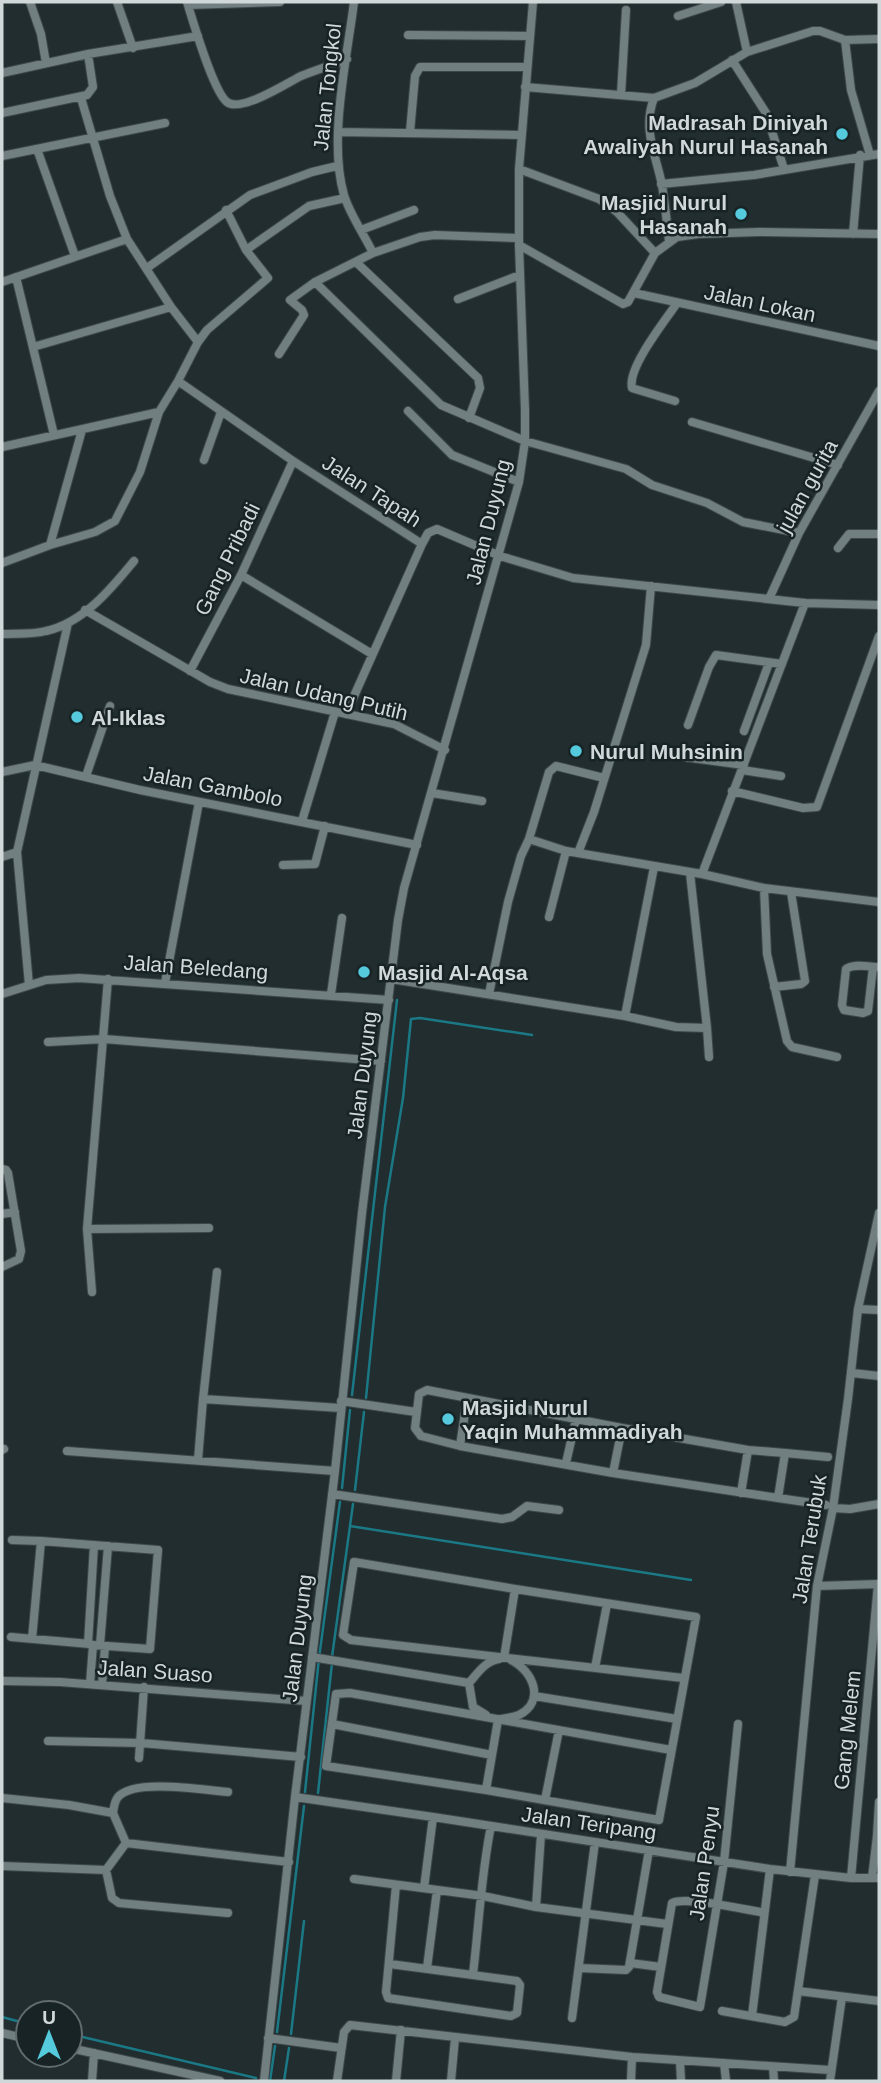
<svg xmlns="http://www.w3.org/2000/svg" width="881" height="2083" font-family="Helvetica,sans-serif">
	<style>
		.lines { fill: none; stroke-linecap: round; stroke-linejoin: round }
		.stream { stroke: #1b7885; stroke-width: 2.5 }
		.minor-casing { stroke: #3e484a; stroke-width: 10 }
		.minor { stroke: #717f81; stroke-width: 8 }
		.poi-dot { fill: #54cadc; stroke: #182325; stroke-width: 2.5 }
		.labels { text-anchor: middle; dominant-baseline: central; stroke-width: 5; stroke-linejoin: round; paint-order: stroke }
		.street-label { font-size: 21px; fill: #d1d8da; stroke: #182325 }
		.poi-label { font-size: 21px; font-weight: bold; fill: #d1d8da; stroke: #182325; text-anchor: start }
	</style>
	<rect width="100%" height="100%" fill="#212d2f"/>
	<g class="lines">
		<path class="stream" d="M352,1395L397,1000
			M366,1398L385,1207L403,1098L411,1019L420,1018L532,1035
			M342,1488L350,1410
			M355,1490L364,1412
			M350,1526L691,1580
			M332,1657L353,1504
			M305,1792L319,1658L340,1502
			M318,1793L332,1663
			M2,2017L28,2024
			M277,2032L304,1806
			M70,2034L256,2078
			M291,2034L304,1921
			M270,2081L275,2046
			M284,2081L289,2048"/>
		<g class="minor-casing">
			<path id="minor" d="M30,2L41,34L46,63
				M117,2L133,48
				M187,2C193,21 213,91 227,102C241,113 287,83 301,76C316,70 332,65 347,59
				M354,2C347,59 328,140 344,195C350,215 364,234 373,253
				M736,2L747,52
				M188,5L280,2
				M678,16L721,2
				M408,35L530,36
				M845,40L851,90L870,155
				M732,60L766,113L784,169
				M2,73L88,54L198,36
				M525,87L654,98L695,83L747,52L813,31H820L845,40L879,39
				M621,95L626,10
				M81,98L110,196L127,239L171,307L198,342
				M654,98C642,129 656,155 662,185C665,204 667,223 669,241
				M2,113L87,95L93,87L88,54
				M338,132L521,135
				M410,132L415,76L420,67H526
				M37,149L75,256
				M2,156L165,123
				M519,169L599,199L617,212L655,253L677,237L698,234L759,232L879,234
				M661,184L754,175L879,154
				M361,230L414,210
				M853,234L860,155
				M519,245L623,304L628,302L655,253
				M246,250L309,206L345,198
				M357,263L478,378L480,388L469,418
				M147,268L250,195L312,172L337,166
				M16,277L54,435
				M2,282L127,239
				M315,282L441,405L525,441L626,469L652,485L707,503L743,522L799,533
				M634,293L879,346
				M458,299L520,275
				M33,347L171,307
				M279,354L304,315L302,310L290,300L315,282L373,253L420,237L435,235L518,238
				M178,381L198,342L207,330L268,278L246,250L226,210
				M675,401L635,389L632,388C627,368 665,321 677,303
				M408,411L452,455L519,482
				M692,422L838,465
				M2,447L159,412L178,381L293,461L422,544L428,533L437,529L500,556L573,578L805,603L879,605
				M204,460L221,412
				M50,545L82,430
				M838,548L849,534H879
				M2,563L50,545L95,532L115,521L140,472L159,412
				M241,575L372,654
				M769,599L799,533L879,391
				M85,610L210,682L228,689L394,724L445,750
				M2,634C16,633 31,635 46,631C83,623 111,589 134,561
				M190,671L241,575L293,461
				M346,714L422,544
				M688,725L709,667L716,655L782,664
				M744,731L769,663
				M684,757L744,765
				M742,770L781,776
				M2,772L35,765L140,790L417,845
				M86,776L110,706
				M604,778L556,766L549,772L529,839L566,851L702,874L764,888L879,902
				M732,791L803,808L817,807L879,636
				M432,793L482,801
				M302,821L335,712
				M578,853L594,812L646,645L651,586
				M2,857L17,852
				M283,865L315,864L325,826
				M690,873L707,1028
				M702,874L805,603
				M764,888L767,954L787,1041L792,1047L837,1057
				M549,917L566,851
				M873,967L868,1011L863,1013L844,1010L842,1005L846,969C855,963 869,967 879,967
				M391,979L625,1016L676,1027L707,1028L709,1057
				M165,983L199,802
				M29,985L17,852L68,623
				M774,987L801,984L805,981L791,892
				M2,994L46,980L79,978L389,1000
				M331,994L342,918
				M489,994L508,902L521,856L529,839
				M625,1016L654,867
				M48,1042L104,1039L381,1061
				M2,1169L6,1170L8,1173L21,1251L19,1259L2,1267
				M2,1214L15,1212
				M87,1229L209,1228
				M92,1292L87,1229L108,979
				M858,1309L879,1310
				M852,1373L879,1376
				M203,1399L217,1272
				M341,1401L416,1412
				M460,1446L467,1399
				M2,1450L4,1449
				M67,1451L335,1471
				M198,1460L203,1399L340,1408
				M566,1463L576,1419
				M613,1473L622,1428
				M741,1493L748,1450
				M332,1494L502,1519L512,1517L527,1506L559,1510
				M778,1498L613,1473L460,1446L421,1436L415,1428L419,1394L427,1390L622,1428L748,1450L785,1453
				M826,1505L778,1498L785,1453L828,1457
				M833,1508L850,1509L879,1504
				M12,1540L41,1541L32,1639
				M41,1541L158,1550L150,1649L93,1645L90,1684
				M817,1586L879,1584
				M11,1637L90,1644
				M88,1644L94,1545
				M100,1645L108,1546
				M312,1657L469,1683C477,1674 485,1661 499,1659
				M504,1658L515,1589L354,1562L343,1635L351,1640L683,1678
				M595,1668L607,1604
				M2,1681L60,1682L306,1701
				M469,1683L473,1707L486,1715
				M102,1685L105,1646
				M534,1696L677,1719
				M501,1719C507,1718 514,1717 519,1715C546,1701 533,1671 511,1660
				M498,1720L486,1790L326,1766L336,1694L350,1693L671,1750
				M332,1724L492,1755
				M738,1724L724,1862L700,2007L659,1997L657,1992L672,1903C686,1896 742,1909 760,1912
				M48,1741L141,1743L301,1757
				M139,1758L144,1687
				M486,1790L659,1820L696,1617L515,1589
				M295,1797L433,1817L770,1869L851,1878H879
				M2,1798L69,1805L113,1813L126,1843L289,1862
				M545,1800L559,1730
				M113,1813C114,1808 114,1802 118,1797C134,1778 204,1790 228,1792
				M877,1836L879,1802
				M2,1866L106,1870L126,1843
				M106,1870L112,1898L119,1903L228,1913
				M790,1872L817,1586L833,1508L848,1399L858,1309L879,1213
				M851,1878L878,1584
				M872,1878L877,1836H879
				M354,1879L483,1896L536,1907L667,1924
				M424,1888L433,1817
				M536,1907L541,1834
				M630,1963L661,1967
				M390,1964L517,1981L520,1985L517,2013L511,2016L388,1998L386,1992L396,1885
				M427,1968L437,1890
				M579,1968L626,1970L629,1967L649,1850
				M473,1974C479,1925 481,1875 491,1826
				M798,1991L879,2001
				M722,2011L785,2022L794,2017L815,1875
				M752,2016L770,1869
				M572,2018L595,1842
				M2,2033L28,2039
				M268,2038L341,2048
				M70,2048L220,2081
				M680,2061L681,2081
				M724,2063L726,2081
				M773,2067L774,2081
				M92,2081L94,2053
				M264,2081L295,1797L335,1471L362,1213L398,920L404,888L519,482L525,441V410L519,245V169L533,2
				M337,2081L344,2032L350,2025L632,2057L830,2070
				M396,2081L401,2030
				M451,2081L455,2038
				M631,2081L632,2057
				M830,2081L842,1997"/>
		</g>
		<use href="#minor" class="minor"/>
	</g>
	<g class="poi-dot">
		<circle cx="842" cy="134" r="7"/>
		<circle cx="741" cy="214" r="7"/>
		<circle cx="77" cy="717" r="7"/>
		<circle cx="576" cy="751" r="7"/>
		<circle cx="364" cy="972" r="7"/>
		<circle cx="448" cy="1419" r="7"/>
	</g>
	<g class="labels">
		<g class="street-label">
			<text transform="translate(327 87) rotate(-84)">Jalan Tongkol</text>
			<text transform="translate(760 303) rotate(12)">Jalan Lokan</text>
			<text transform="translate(807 486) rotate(-61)">julan gurita</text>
			<text transform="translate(372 491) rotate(33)">Jalan Tapah</text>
			<text transform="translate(488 522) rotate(-76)">Jalan Duyung</text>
			<text transform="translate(227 559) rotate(-64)">Gang Pribadi</text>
			<text transform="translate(324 694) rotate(13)">Jalan Udang Putih</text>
			<text transform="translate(213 786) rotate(11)">Jalan Gambolo</text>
			<text transform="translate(196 967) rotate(4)">Jalan Beledang</text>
			<text transform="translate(362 1075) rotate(-83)">Jalan Duyung</text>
			<text transform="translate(809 1539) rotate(-81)">Jalan Terubuk</text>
			<text transform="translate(297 1638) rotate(-83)">Jalan Duyung</text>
			<text transform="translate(155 1671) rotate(4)">Jalan Suaso</text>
			<text transform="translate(847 1730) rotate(-84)">Gang Melem</text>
			<text transform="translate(589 1823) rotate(8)">Jalan Teripang</text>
			<text transform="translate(704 1863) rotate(-82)">Jalan Penyu</text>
		</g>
		<g class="poi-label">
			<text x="828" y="122" text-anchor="end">Madrasah Diniyah<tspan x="828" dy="24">Awaliyah Nurul Hasanah</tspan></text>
			<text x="727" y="202" text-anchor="end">Masjid Nurul<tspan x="727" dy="24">Hasanah</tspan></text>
			<text x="91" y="717">Al-Iklas</text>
			<text x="590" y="751">Nurul Muhsinin</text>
			<text x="378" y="972">Masjid Al-Aqsa</text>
			<text x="462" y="1407">Masjid Nurul<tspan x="462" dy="24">Yaqin Muhammadiyah</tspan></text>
		</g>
	</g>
	<rect width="881" height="2083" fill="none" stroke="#d1d8da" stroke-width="7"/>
	<g transform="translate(49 2034)"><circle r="33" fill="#182325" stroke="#626b6d" stroke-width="2"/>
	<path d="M0-5L12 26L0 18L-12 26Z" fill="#54cadc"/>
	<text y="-10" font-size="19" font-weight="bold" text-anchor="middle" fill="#d1d8da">U</text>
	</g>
</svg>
